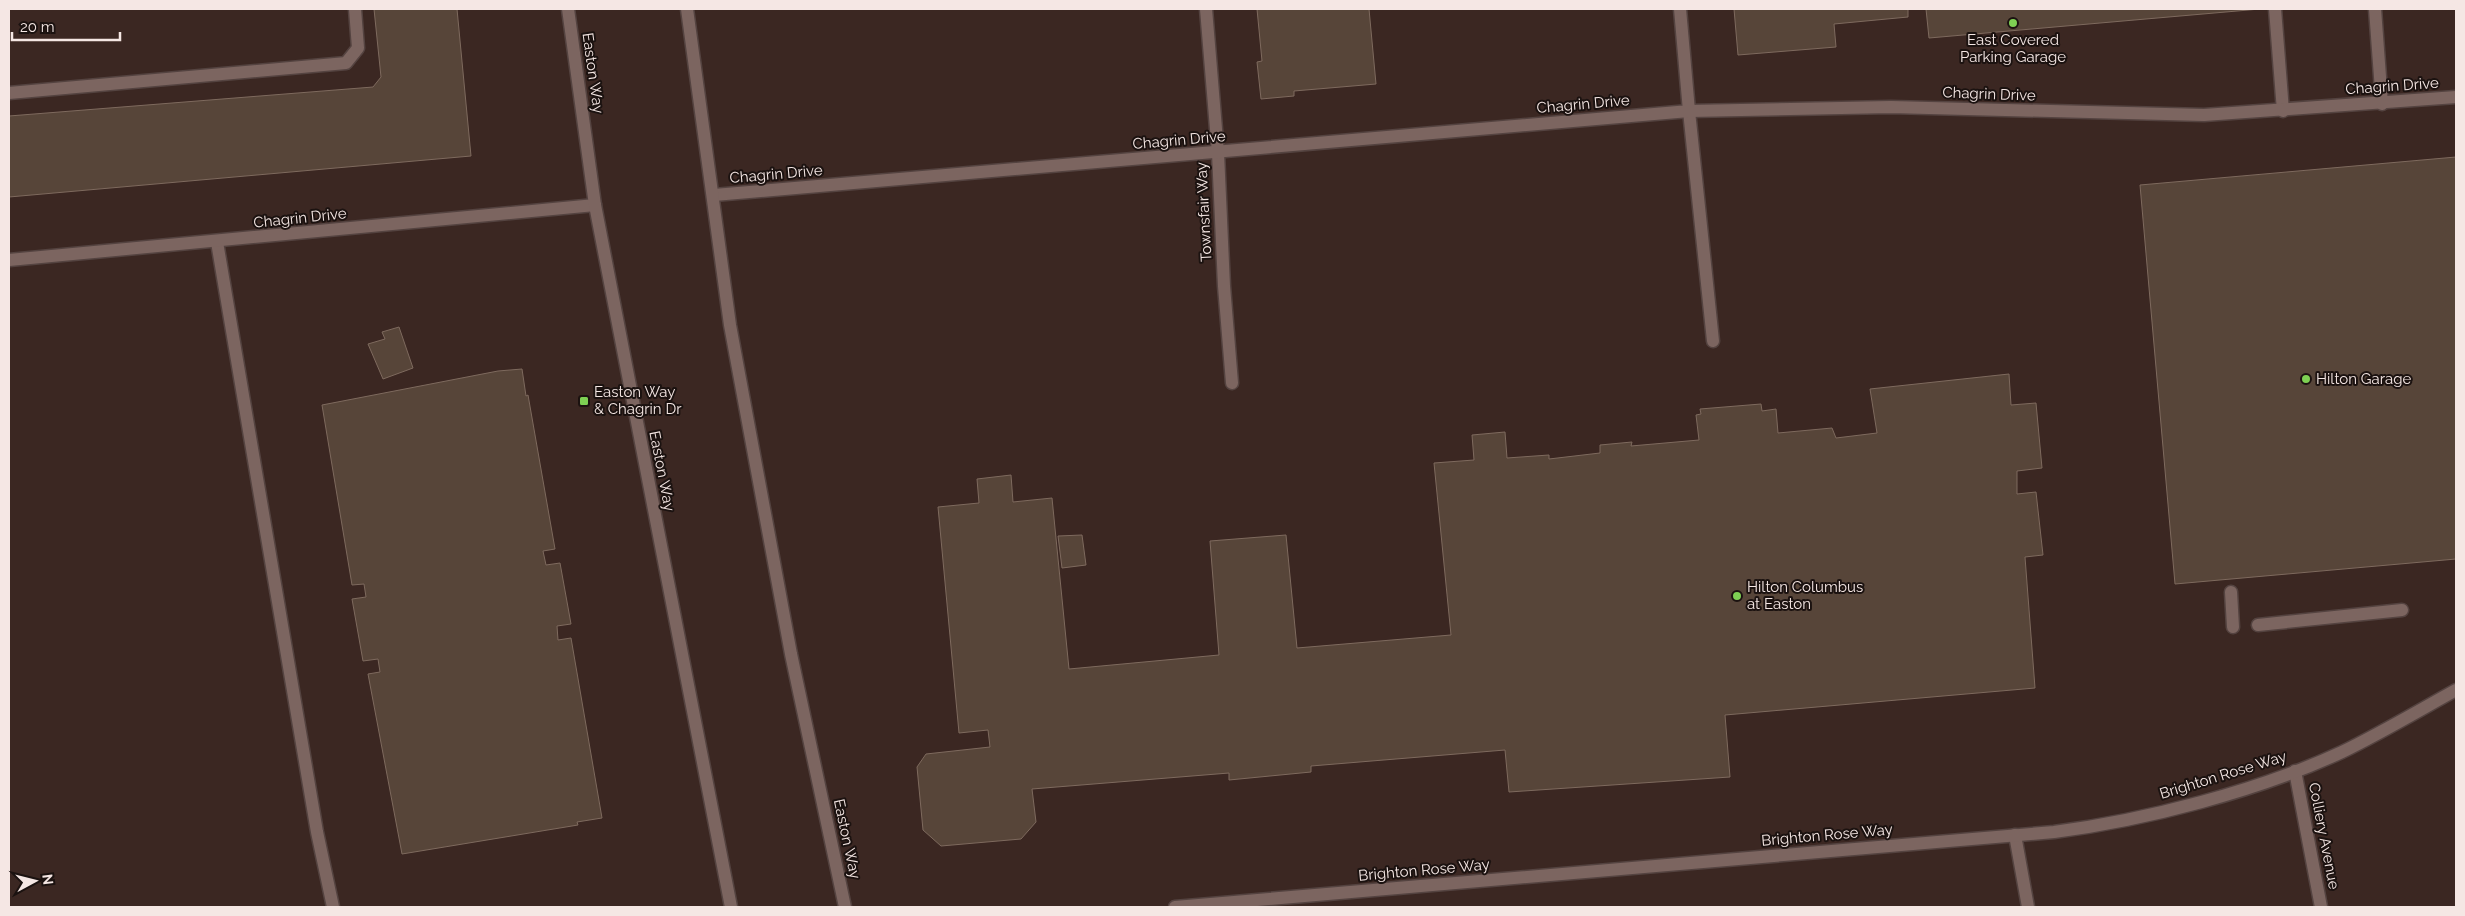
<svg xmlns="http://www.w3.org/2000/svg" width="2465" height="916" font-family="Raleway,sans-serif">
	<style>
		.building { fill: #574539; stroke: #7e6a5e }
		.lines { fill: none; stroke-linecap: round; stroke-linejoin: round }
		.service-casing { stroke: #544340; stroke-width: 15 }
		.minor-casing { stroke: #544340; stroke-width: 15 }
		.tertiary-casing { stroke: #544340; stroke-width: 15 }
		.secondary-casing { stroke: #544340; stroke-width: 15 }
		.service { stroke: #7c6560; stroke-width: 12 }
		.minor { stroke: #7c6560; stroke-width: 12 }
		.tertiary { stroke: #7c6560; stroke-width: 12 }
		.secondary { stroke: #7c6560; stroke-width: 12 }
		.poi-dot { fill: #7ed053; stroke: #1b1210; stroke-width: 2 }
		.labels { text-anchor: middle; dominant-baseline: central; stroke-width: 4; stroke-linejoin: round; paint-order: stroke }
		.poi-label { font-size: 15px; fill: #f5e7e4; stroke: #1b1210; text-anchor: start }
		.street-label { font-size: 15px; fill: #f5e7e4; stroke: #1b1210 }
	</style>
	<rect width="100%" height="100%" fill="#3b2722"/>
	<path class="building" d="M374,9H457L471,156L9,197V116L373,87L381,77Z
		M1257,9H1369L1376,84L1294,91V96L1261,99L1257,62L1262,61Z
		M1734,9H1908V17L1834,24L1836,47L1738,55Z
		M1926,9H2260L1929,38Z
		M2456,157V559L2175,584L2140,185Z
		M399,327L413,368L383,379L368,344L385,339L382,332Z
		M522,369L526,396L528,395L555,549L543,551L546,565L560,563L571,624L557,626L558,640L571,638L602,818L577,822L578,825L402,854L368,674L380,672L378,659L363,661L352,599L366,597L364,584L352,585L322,405L498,371Z
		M2009,374L2011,405L2036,403L2042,468L2017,471V494L2036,492L2043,555L2025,557L2035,688L1725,715L1730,777L1509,792L1505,750L1311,766V772L1229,780V773L1032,789L1036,822L1021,839L941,846L923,830L917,767L926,754L990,747L988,730L959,733L938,507L979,503L977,479L1011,475L1013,502L1052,498L1069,669L1219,655L1210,541L1286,535L1297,648L1451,635L1434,463L1474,460L1472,435L1505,432L1507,458L1549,455V459L1600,453V445L1632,442L1631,446L1699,440L1696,415L1701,414L1700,409L1761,404L1762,411L1776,409L1778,433L1832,428L1836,438L1877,433L1870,389Z
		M1082,535L1086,565L1062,568L1058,536Z"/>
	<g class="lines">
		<g class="service-casing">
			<path id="service" d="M2275,9L2283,111
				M2375,9L2382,104
				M9,93L346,63L358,48L355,9
				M1689,111L1713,341
				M1218,153L1224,286L1232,383
				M217,242L317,832L333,907
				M2231,592L2233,627
				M2258,625L2402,610
				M2015,835L2028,907"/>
		</g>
		<g class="minor-casing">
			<path id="minor" d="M1206,9L1218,153
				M1680,9L1689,111
				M714,195L1689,111L1891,107L2204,115L2456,97
				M9,260L595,205
				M2295,771L2321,907"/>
		</g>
		<g class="tertiary-casing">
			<path id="tertiary" d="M1175,907L2054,832C2146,820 2258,791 2342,752C2381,733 2418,711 2456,690"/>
		</g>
		<g class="secondary-casing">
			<path id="secondary" d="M568,9L595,205L731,907
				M687,9L730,325L791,654L845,907"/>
		</g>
		<use href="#service" class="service"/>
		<use href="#minor" class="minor"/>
		<use href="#tertiary" class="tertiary"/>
		<use href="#secondary" class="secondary"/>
	</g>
	<g class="poi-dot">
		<circle cx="2013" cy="23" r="5"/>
		<circle cx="2306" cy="379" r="5"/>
		<rect x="579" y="396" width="10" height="10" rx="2.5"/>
		<circle cx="1737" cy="596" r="5"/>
	</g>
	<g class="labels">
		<g class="poi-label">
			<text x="2013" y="40" text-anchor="middle">East Covered<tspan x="2013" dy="17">Parking Garage</tspan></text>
			<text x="2316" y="379">Hilton Garage</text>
			<text x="594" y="392">Easton Way<tspan x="594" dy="17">&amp; Chagrin Dr</tspan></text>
			<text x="1747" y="587">Hilton Columbus<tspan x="1747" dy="17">at Easton</tspan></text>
		</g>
		<g class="street-label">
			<text transform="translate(593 73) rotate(82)">Easton Way</text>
			<text transform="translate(2392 86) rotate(-4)">Chagrin Drive</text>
			<text transform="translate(1989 94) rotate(2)">Chagrin Drive</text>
			<text transform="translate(1583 104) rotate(-5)">Chagrin Drive</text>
			<text transform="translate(1179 140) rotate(-5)">Chagrin Drive</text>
			<text transform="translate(776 174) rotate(-5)">Chagrin Drive</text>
			<text transform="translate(1204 212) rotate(-93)">Townsfair Way</text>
			<text transform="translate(300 218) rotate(-6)">Chagrin Drive</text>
			<text transform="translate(662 471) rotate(79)">Easton Way</text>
			<text transform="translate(2223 775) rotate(-17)">Brighton Rose Way</text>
			<text transform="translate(1827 835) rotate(-5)">Brighton Rose Way</text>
			<text transform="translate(2324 836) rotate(79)">Colliery Avenue</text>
			<text transform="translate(847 839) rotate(78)">Easton Way</text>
			<text transform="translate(1424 870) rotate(-5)">Brighton Rose Way</text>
		</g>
	</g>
	<rect width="2465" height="916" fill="none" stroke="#f5e7e4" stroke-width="20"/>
	<g transform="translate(35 881) rotate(83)" stroke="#1b1210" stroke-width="4" paint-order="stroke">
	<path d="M0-4L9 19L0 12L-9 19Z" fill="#f5e7e4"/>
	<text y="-8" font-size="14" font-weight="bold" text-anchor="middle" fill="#f5e7e4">N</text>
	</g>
	<path d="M12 32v8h108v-8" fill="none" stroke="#f5e7e4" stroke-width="2.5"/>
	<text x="20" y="32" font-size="15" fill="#f5e7e4" stroke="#1b1210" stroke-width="4" paint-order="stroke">20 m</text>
</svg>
